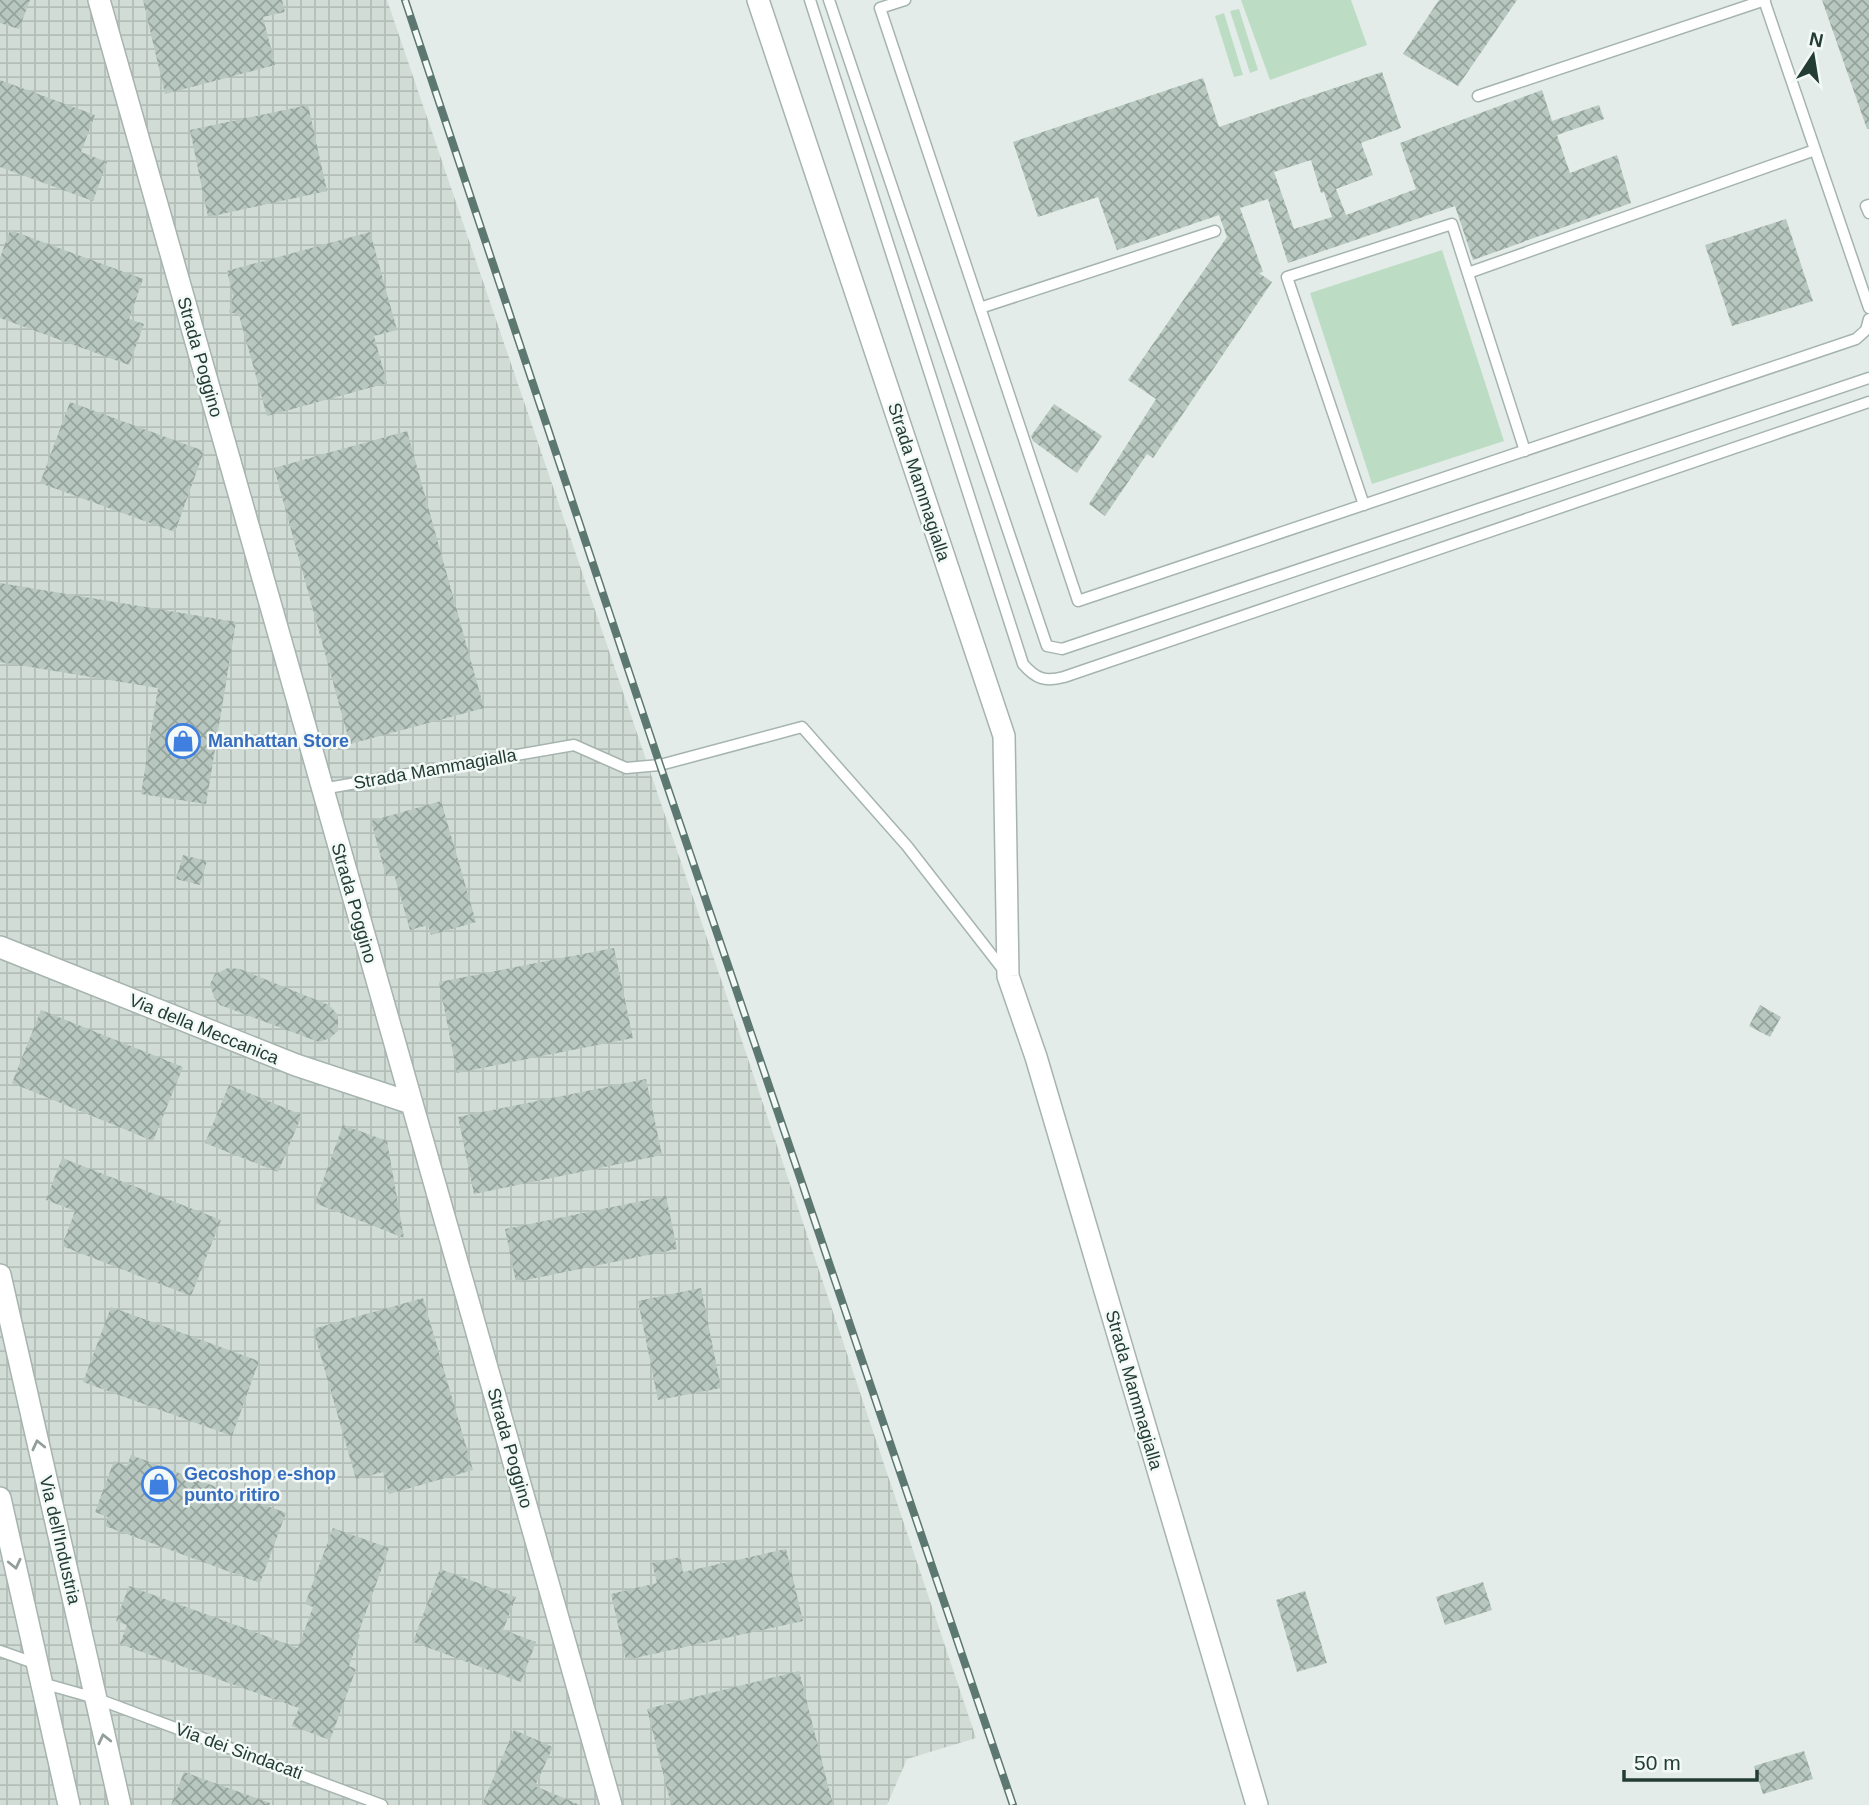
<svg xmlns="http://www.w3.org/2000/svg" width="1869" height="1805" font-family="Arial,sans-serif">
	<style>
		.industrial { fill: url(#industrial-grid) }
		.garden { fill: #bcddc4 }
		.building { fill: url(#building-cross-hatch); fill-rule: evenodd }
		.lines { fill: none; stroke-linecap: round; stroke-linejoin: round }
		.lane-casing { stroke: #a6b4af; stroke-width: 13 }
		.street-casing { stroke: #a6b4af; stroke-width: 24 }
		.lane { stroke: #fff; stroke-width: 10 }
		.street { stroke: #fff; stroke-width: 21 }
		.rail-casing { stroke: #5d7870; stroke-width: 8 }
		.rail { stroke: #f3f9f6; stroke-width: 5; stroke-dasharray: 16; stroke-linecap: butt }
		.oneway { stroke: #919e9a }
		.labels { text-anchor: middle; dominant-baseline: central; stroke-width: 5; stroke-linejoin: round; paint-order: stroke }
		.street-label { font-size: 18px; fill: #233d35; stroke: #f3f9f6 }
		.shop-label { font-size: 18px; font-weight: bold; fill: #366cbe; stroke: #f3f9f6; text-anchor: start }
	</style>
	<defs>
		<pattern id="industrial-grid" width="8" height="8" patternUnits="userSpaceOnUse" patternTransform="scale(1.75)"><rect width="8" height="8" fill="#d1dcd6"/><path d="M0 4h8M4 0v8" fill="none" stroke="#b3beb8"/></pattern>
		<pattern id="building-cross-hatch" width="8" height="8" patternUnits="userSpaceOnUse" patternTransform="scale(1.75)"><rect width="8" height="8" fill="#b8c7c0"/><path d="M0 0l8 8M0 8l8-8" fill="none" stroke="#95a39d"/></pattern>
	</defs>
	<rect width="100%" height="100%" fill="#e3ece8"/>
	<path class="industrial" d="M0,0H387L743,1044L976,1738L907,1759L887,1805H0Z"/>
	<path class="garden" d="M1241,0H1351L1367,45L1270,80Z
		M1239,9L1258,70L1250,73L1230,11Z
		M1224,13L1243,75L1234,77L1215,16Z
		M1442,250L1504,441L1372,484L1310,293Z"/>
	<path class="building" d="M0,0H30L19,29L0,23Z
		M143,0H282L285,12L263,17L275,65L165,94Z
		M1439,0H1517L1458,86L1403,54Z
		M1822,0H1869V129H1867Z
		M1382,72L1401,128L1361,143L1373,175L1336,189L1346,215L1416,189L1400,143L1542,90L1552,121L1599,105L1604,119L1557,135L1570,173L1617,155L1631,203L1473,260L1455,206L1288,263L1268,199L1240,208L1263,272L1259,273L1272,282L1153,458L1147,454L1105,516L1089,504L1156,399L1128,380L1227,237L1219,215L1117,250L1098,197L1038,217L1013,142L1203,78L1219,127ZM1311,160L1321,193L1324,192L1332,217L1294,229L1274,172Z
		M0,80L95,115L81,152L107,162L93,201L0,167Z
		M308,105L327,191L208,217L190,130Z
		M1786,219L1813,301L1732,326L1705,245Z
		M10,230L143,279L129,319L144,324L129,365L0,318V258Z
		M370,232L397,330L374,336L387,383L267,416L239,315L229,312L233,296L227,271Z
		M70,402L204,451L175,532L40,483Z
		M1054,404L1102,436L1077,473L1033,441L1031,436Z
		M407,431L484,708L350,744L274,468Z
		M0,583L236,622L206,804L141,794L158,688L0,662Z
		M441,801L476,922L431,935L428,925L410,930L394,874L386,876L371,821Z
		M183,855L207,861L200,885L176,879Z
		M614,948L633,1038L457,1073L439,982Z
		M228,968L240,969L329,1005L338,1015V1031L330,1038L319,1042L220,1005L214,997L210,984L215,974Z
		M1760,1005L1781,1017L1770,1037L1749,1026Z
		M41,1010L183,1067L153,1141L12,1083Z
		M646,1079L662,1155L474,1194L458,1117Z
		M229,1085L302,1115L278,1172L205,1143Z
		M343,1125L387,1141L404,1238L315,1203Z
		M62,1158L221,1220L191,1296L62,1246L75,1211L46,1200Z
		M666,1196L677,1249L516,1282L505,1229Z
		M701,1288L721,1388L658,1400L638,1301Z
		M423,1298L473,1470L389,1494L383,1472L356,1479L313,1329Z
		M111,1307L259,1361L232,1436L83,1382Z
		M131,1455L286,1513L260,1583L105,1526L108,1517L95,1512L114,1461L127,1466Z
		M333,1528L389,1548L358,1634L360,1635L349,1666L356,1669L330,1740L292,1726L299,1708L120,1644L127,1625L116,1621L129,1586L298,1648L313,1607L305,1604Z
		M786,1549L803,1621L626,1660L611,1594L657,1583L652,1563L680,1557L683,1572Z
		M440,1569L516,1597L503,1630L536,1642L521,1682L413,1642Z
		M1483,1582L1492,1610L1445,1625L1436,1597Z
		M1305,1591L1327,1663L1297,1672L1276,1600Z
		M799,1671L833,1805H671L647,1709Z
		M514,1730L553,1747L535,1786L580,1805H482Z
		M1804,1751L1813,1779L1763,1794L1754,1766Z
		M184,1772L270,1803V1805H171Z"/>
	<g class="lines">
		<g class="lane-casing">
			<path id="lane" d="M810,0L1023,664C1036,679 1045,682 1064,677L1869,402
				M829,0L1047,646L1062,649L1869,378
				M905,0L880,8L1078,601L1856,339L1866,330L1869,319
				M1764,0L1869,308
				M1478,96L1765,0
				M1869,205L1866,206L1869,213
				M1468,273L1815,150
				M980,308L1215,231
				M1364,505L1287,277L1452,224L1525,451
				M322,789L574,745L626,768L660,765L802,727L907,846L1005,972
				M0,1651L37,1664
				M42,1683L95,1698L382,1805"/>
		</g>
		<g class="street-casing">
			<path id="street" d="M99,0L611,1805
				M758,0L1004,736L1008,976L1036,1057L1257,1805
				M0,947L296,1065L411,1103
				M0,1275L120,1805
				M0,1498L69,1805"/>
		</g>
		<use href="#lane" class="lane"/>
		<use href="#street" class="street"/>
		<g class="rail-casing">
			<path id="rail" d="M405,0L660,765L1013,1805"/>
		</g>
		<use href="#rail" class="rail"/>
	</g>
	<defs><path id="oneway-chevron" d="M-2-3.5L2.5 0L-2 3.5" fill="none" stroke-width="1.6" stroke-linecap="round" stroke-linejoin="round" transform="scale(1.75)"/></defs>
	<g class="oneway">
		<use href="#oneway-chevron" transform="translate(38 1445) rotate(-103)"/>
		<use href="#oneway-chevron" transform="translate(15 1564) rotate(77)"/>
		<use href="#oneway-chevron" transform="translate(104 1739) rotate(-103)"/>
	</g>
	<defs>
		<g id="shop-ring" transform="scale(1.75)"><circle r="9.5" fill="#f3f9f6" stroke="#3f7fe0" stroke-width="1.5"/><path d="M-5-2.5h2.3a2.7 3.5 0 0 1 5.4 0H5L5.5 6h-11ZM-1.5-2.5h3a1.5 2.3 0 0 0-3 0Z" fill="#3f7fe0"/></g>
	</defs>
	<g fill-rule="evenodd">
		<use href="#shop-ring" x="183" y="741"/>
		<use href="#shop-ring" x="159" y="1484"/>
	</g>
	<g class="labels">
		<g class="street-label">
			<text transform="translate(200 357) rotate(74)">Strada Poggino</text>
			<text transform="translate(919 482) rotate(72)">Strada Mammagialla</text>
			<text transform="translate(435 769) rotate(-10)">Strada Mammagialla</text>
			<text transform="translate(354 903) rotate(74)">Strada Poggino</text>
			<text transform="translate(204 1029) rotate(22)">Via della Meccanica</text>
			<text transform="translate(1134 1390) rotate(74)">Strada Mammagialla</text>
			<text transform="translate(510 1448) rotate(74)">Strada Poggino</text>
			<text transform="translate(60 1540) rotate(77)">Via dell'Industria</text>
			<text transform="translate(239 1751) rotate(20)">Via dei Sindacati</text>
		</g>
		<g class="shop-label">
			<text x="208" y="741">Manhattan Store</text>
			<text x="184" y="1474">Gecoshop e-shop<tspan x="184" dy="21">punto ritiro</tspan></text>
		</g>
	</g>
	<g transform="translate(1813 56) rotate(12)" stroke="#f3f9f6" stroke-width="5" paint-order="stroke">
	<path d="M0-5L12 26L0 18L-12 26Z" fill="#233d35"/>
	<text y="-10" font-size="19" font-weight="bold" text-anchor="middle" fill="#233d35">N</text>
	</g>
	<path d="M1624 1770v10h133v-10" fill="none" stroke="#233d35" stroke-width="3.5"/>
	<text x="1634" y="1770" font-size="21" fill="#233d35" stroke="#f3f9f6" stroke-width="5" paint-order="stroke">50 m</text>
</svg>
